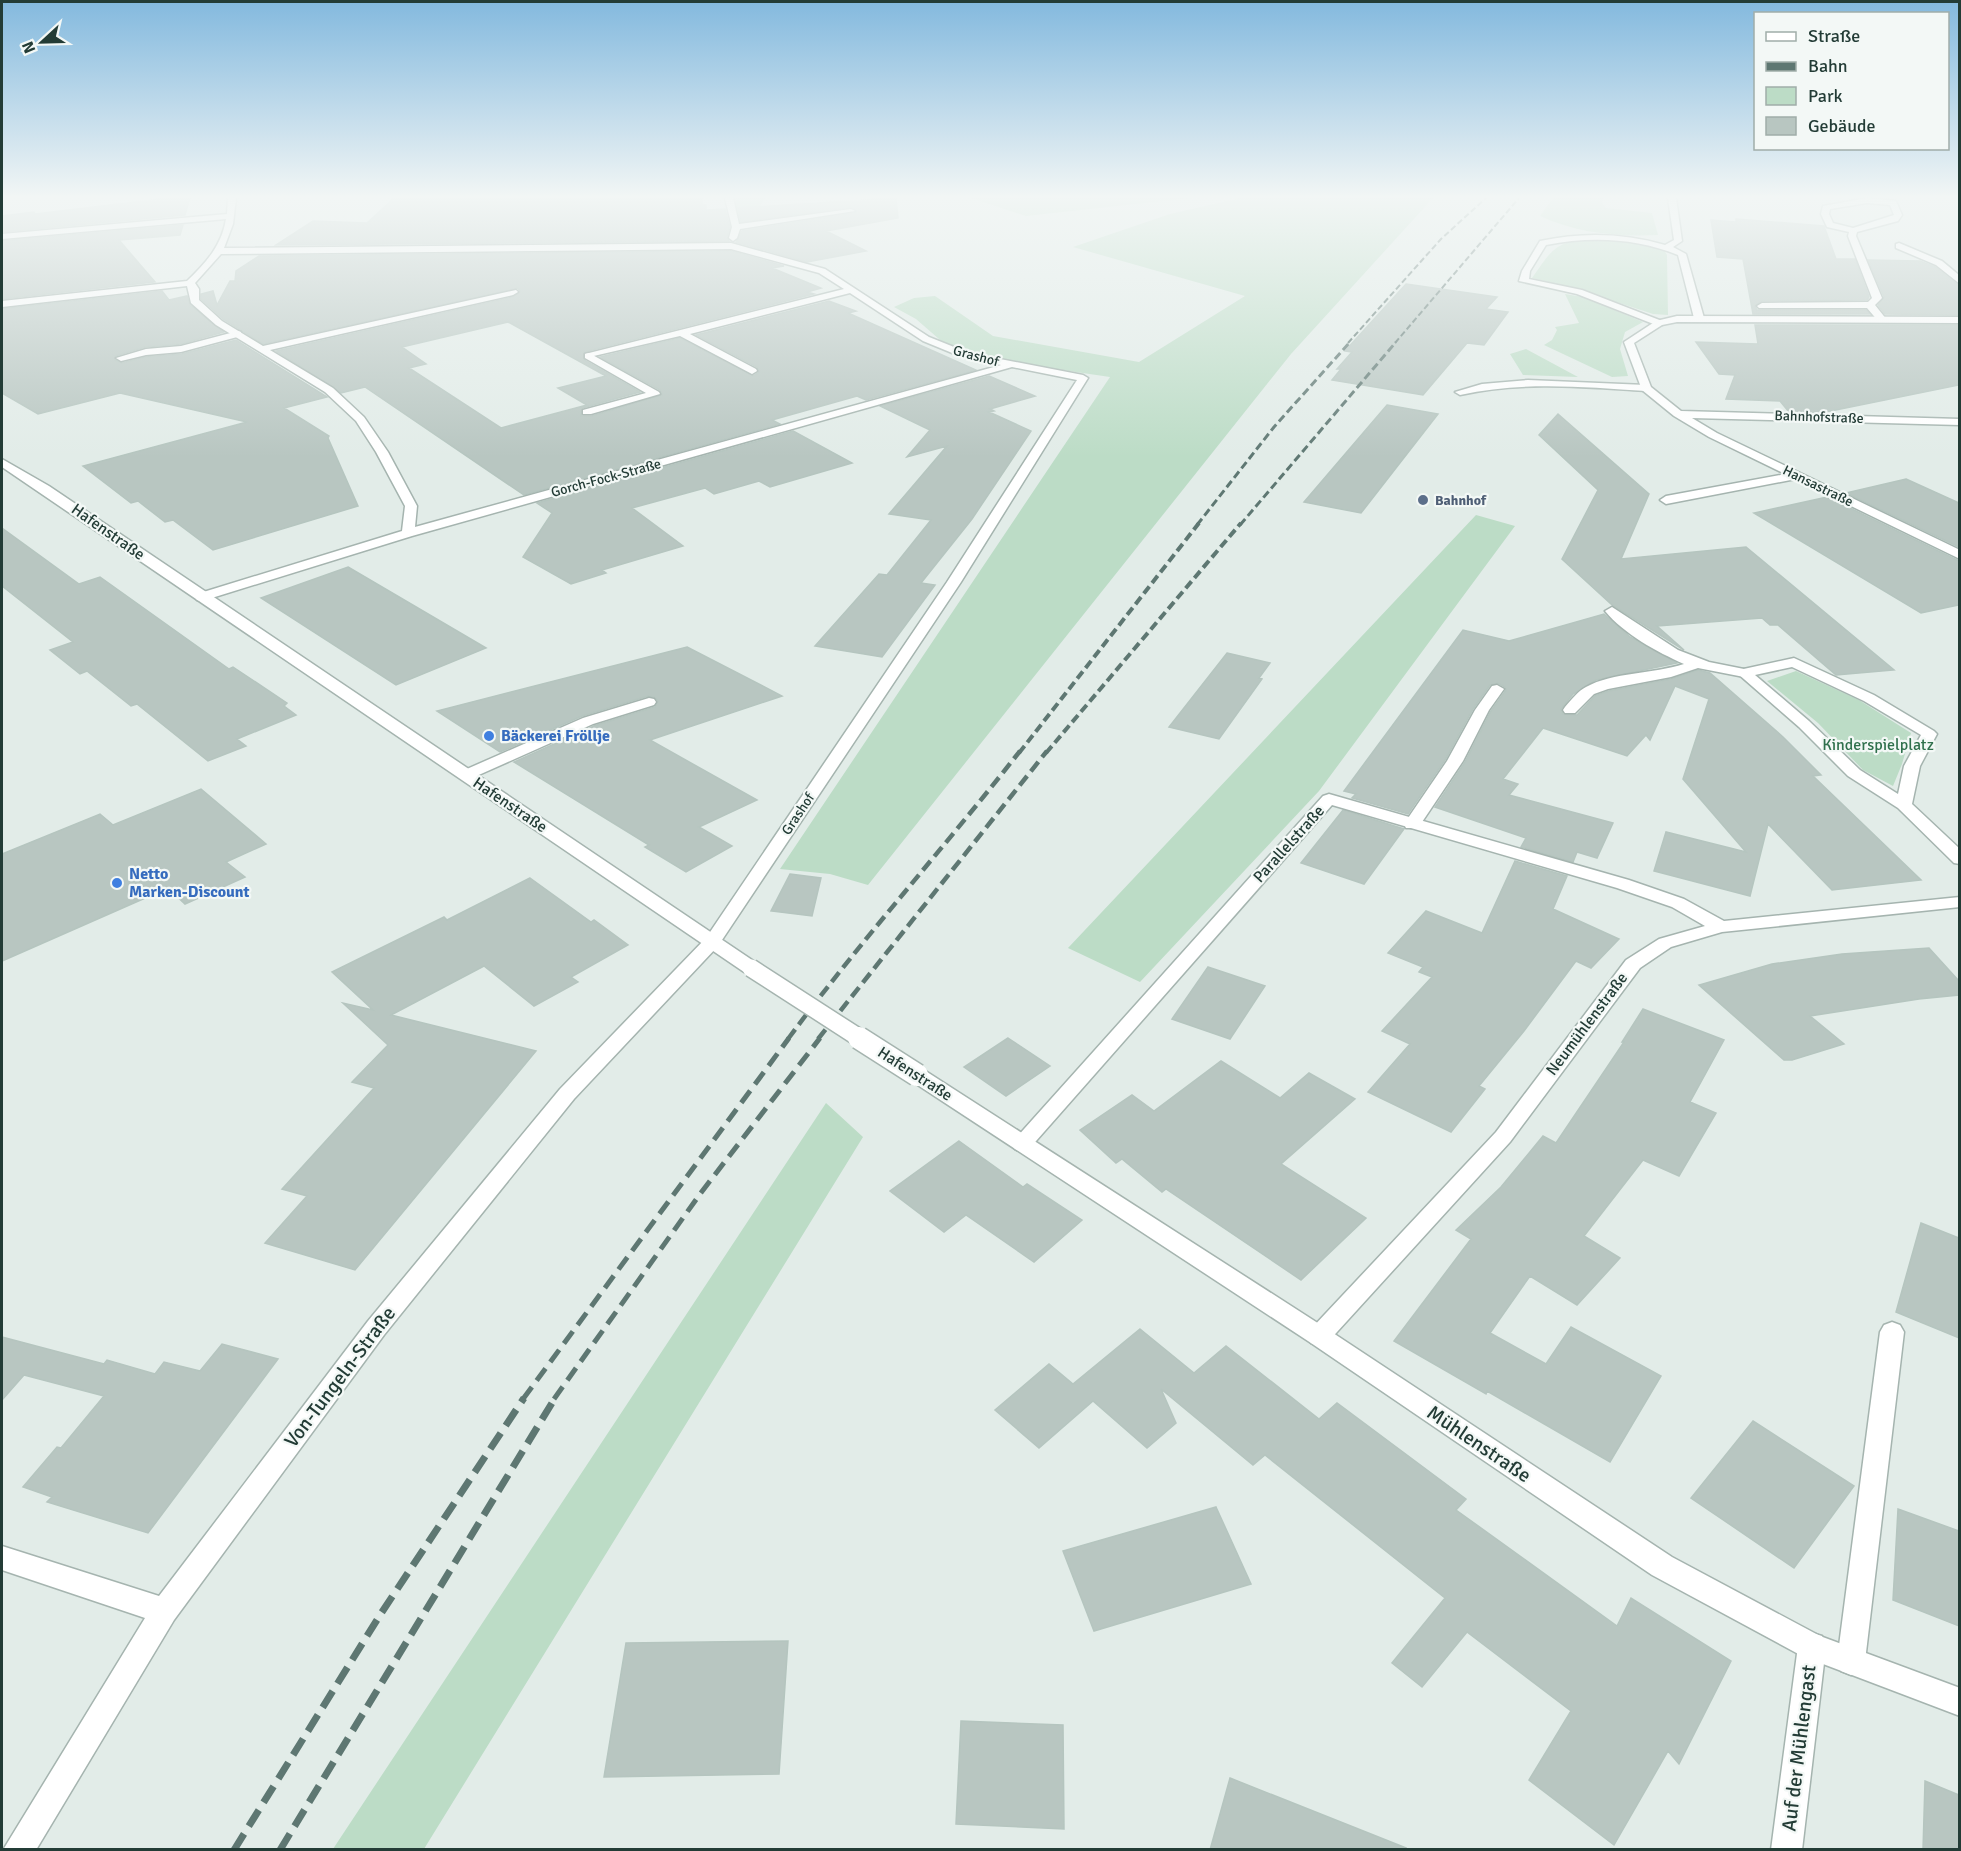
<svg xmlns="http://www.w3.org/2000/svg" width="1961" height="1851" font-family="Signika,sans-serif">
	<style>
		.green { fill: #bcdcc6 }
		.building { fill: #b8c6c1; stroke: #b5c5bf; stroke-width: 1.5; fill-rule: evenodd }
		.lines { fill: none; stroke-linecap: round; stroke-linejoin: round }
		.service-casing { stroke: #a5b4af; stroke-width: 3 }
		.minor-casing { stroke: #a5b4af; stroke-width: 3 }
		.tertiary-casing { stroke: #a5b4af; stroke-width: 3 }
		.service { fill: #fff; fill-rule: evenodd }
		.minor { fill: #fff; fill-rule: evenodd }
		.tertiary { fill: #fff; fill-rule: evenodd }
		.rail-far5 { stroke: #5e7772; stroke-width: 2; stroke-dasharray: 6 3; stroke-linecap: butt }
		.rail-far4 { stroke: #5e7772; stroke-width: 3; stroke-dasharray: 8 4; stroke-linecap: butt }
		.rail-far3 { stroke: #5e7772; stroke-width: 4; stroke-dasharray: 9 4.5; stroke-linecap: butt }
		.rail-far2 { stroke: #5e7772; stroke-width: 4.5; stroke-dasharray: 12 6; stroke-linecap: butt }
		.rail-far1 { stroke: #5e7772; stroke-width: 5; stroke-dasharray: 15 8; stroke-linecap: butt }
		.rail { stroke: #5e7772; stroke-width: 7; stroke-dasharray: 19 9; stroke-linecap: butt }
		.tertiary-bridge-far1-casing { stroke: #a5b4af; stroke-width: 20; stroke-linecap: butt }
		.tertiary-bridge-casing { stroke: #a5b4af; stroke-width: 25; stroke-linecap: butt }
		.tertiary-bridge-far1 { stroke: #fff; stroke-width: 17 }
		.tertiary-bridge { stroke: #fff; stroke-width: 22 }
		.service-dot { fill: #5c6f8a; stroke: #f3f8f6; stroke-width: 2 }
		.shop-dot { fill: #3f7fe0; stroke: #f3f8f6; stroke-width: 2 }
		.labels { text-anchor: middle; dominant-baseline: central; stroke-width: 4.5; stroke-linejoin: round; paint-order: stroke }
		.far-street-label { font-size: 14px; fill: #233c36; stroke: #f3f8f6 }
		.far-service-label { font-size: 14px; font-weight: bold; fill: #4e5e75; stroke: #f3f8f6; text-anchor: start }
		.street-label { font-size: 16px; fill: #233c36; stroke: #f3f8f6 }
		.shop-label { font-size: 16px; font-weight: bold; fill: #366cbe; stroke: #f3f8f6; text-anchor: start }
		.park-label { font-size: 16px; fill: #2f704c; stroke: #f3f8f6 }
		.near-street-label { font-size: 20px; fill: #233c36; stroke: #f3f8f6 }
	</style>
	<rect width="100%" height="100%" fill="#e2ece8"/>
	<path class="green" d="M730,198H765L760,206L757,221L741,223L733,218Z
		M971,198H1190L1026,216Z
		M1240,198H1433L1291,354L868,885L830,874L780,869L1110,377L1015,363L947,346L916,319L894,307L914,298L935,296L993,336L1139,362L1245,296L1073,247L1170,214Z
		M1553,198H1603L1602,203L1606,208L1652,213L1658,235C1618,237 1576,233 1540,216Z
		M1585,239L1639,243L1664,250L1667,255L1668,315L1653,314L1580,290L1532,278C1550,253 1553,243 1585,239Z
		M1565,294L1583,297L1643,322L1625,332L1620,349L1628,376L1612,377L1544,345L1552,340L1557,330L1555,327L1579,323Z
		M1526,349L1578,377L1523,375L1510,354Z
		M1476,515L1515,526L1319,791L1140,982L1068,948Z
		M1796,671L1859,700L1911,733L1902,764L1893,786L1863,770L1818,723L1767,681Z
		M826,1103L863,1137L424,1849H333Z"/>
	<path class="building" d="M169,198H190L185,215L2,232V216L34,212L35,214Z
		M394,198H702V205H706V210L725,209L730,227L727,237L729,241L276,245L313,221L367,223Z
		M896,198L898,218L826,231L866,251L807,262L736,242L742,231L855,213L857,210L851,207L741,222L738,208Z
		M1736,219L1824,226L1836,259H1855L1869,297L1867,300L1762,301L1755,306L1757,310H1866L1870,314H1753L1743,259L1717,257L1711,220L1736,222Z
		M183,225L180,235L119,240L155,282L2,299V241Z
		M731,251L784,266L772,268L821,288L807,292L814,294L584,352V360L640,392L582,408L581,416H592L662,395L660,390L600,357L680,338L753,376L759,372L757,367L696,335L829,301L856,311L848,313L976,370L866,400L857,396L772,420L780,424L524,495L365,387L341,393L276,351L513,297L520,292L518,288L263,344L223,319L201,299V294L213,291L217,305L230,281H235L236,271L259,256ZM508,322L606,376L558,388L587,405L501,428L409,368L426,364L402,347Z
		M1868,260L1920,261L1935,267L1959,286V315L1885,314L1878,305L1884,297Z
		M1406,284L1497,297L1486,309L1508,312L1484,345L1467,343L1423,395L1332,380L1341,369H1337L1352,352L1345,351Z
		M162,291L169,300L187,296L190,305L224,332L181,344L145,347L115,356V360L122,363L146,357L182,354L236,340L327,397L284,408L329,436L328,438L358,506L213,550L173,520L165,522L138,501L131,503L83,466L247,422L120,393L38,414L2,393V309Z
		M1755,325H1959V385L1821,413L1789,412L1780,401L1726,399L1735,375L1719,374L1696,342L1758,344Z
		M989,376L1035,396L990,409L994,411L989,412L1031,431L972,519L921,583L935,585L882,657L815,646L879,574L887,575L931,520L889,514L947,446L907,457L930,430L880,406Z
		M1387,405L1438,414L1361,513L1304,502Z
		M1558,414L1649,494L1621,559L1746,547L1894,670L1836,675L1778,625H1770L1762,618L1657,626L1684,650L1612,605L1562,559L1598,490L1539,435Z
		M793,431L852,463L770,487L759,481L714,494L705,488L632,508L683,546L602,570L606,573L571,584L523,557L552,513L537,503Z
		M1906,479L1959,503V547L1846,493Z
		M1827,497L1959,561V605L1921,613L1754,513Z
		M2,528L79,584L100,577L229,669L233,667L287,703L284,706L296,715L237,739L246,746L208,761L137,704L131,706L87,671L80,674L50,650L73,642L2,586Z
		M348,567L486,648L396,685L261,598Z
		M1604,614L1630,637L1677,663L1596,680L1573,694L1561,709L1563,714L1577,715L1595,696L1609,691L1671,679L1698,670L1710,673L1783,737L1821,775L1813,776L1921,880L1832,890L1768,824L1750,896L1654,871L1666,832L1746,852L1683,779L1709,699L1675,686L1650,740L1646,735L1627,756L1543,728L1503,779L1518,784L1509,795L1613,823L1597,858L1577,852L1573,862L1521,847L1526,838L1435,807L1465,762L1491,711L1506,690L1505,687L1498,683L1490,685L1473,709L1445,760L1408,814L1352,798L1356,794L1344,791L1463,630L1509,641Z
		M687,647L782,696L650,740L757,800L699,827L732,846L686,872L645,847L649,845L514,762L594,726L655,707L658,701L654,697L648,696L582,716L500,752L437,711Z
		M1227,653L1270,663L1259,678L1262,679L1219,739L1169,727Z
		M201,789L266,844L226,862L245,877L185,904L168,888L2,961V854L100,814L113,825Z
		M1343,810L1404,829L1364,884L1301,863Z
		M1515,861L1567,876L1553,909L1619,939L1591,968L1576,961L1524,1031L1479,1086L1485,1089L1451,1132L1368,1092L1410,1044L1382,1031L1432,977L1419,972L1423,967L1388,953L1426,911L1482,933Z
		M790,874L821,878L812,916L771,911Z
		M530,878L591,922L594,920L628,945L571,977L578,982L534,1006L484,966L391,1015L536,1051L355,1270L265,1243L307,1196L282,1189L374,1088L352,1082L388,1045L343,1003L373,1010L332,972L444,917L447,920Z
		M1929,948L1959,981V995L1919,999L1810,1016L1844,1044L1792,1060H1784L1699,985L1772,964L1842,954Z
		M1208,967L1265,986L1230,1039L1172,1019Z
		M1643,1009L1724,1040L1690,1102L1716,1113L1679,1176L1643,1160L1584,1236L1620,1258L1577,1305L1530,1276L1490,1333L1546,1364L1571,1327L1661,1376L1610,1462L1487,1391L1486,1394L1394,1341L1471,1239L1456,1230L1501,1187L1543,1136L1556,1143L1624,1042H1622Z
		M1008,1038L1050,1066L1006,1096L964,1067Z
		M1221,1061L1280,1098L1309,1073L1355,1099L1281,1164L1366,1218L1301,1280L1166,1189L1162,1192L1122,1159L1116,1163L1080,1130L1132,1095L1154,1111Z
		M959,1141L1023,1187L1027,1184L1082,1220L1034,1262L966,1215L944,1232L890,1191Z
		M1921,1223L1959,1238V1338L1896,1312Z
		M1140,1329L1194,1373L1226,1346L1319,1419L1337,1403L1466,1499L1456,1510L1617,1626L1631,1598L1731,1661L1679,1764L1668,1751L1614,1845L1529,1780L1571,1711L1467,1632L1422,1687L1392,1663L1445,1598L1265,1455L1253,1465L1161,1389L1176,1423L1147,1448L1093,1401L1039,1448L995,1410L1049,1364L1073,1384Z
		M2,1337L104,1364L107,1360L155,1374L164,1362L200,1371L222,1344L278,1359L148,1533L47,1502L52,1497L23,1487L57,1447L61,1448L104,1396L24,1375L2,1400Z
		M1753,1421L1854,1486L1794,1568L1691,1498Z
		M1216,1507L1251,1584L1094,1631L1063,1551Z
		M1898,1509L1959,1531V1626L1893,1600Z
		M788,1641L779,1774L604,1777L626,1643Z
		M961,1721L1063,1725L1064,1829L956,1824Z
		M1230,1778L1406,1848L1405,1850H1210Z
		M1925,1781L1959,1795V1850H1923Z"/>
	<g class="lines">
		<g class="service-casing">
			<path id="service" d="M1668,198H1676L1682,241L1673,247L1686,254L1704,318L1702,320L1694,318L1678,255C1636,238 1591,236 1546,245L1530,271L1529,279L1582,290L1662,321V325H1656L1577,294L1519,281L1522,271L1540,241C1582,232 1624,233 1665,245L1674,240Z
				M1867,198L1896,201L1902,215L1898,221L1857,232L1856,236L1882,298L1875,305L1887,320L1885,322H1879L1867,308H1759L1757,306L1762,303L1868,302L1872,298L1848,236L1849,232L1827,227L1821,214L1823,206ZM1867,203L1890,205L1894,215L1853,228L1833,223L1829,214L1830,209Z
				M1899,243L1942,261L1960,276V284L1936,265L1896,248V244Z
				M238,331L241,332V336L181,352L146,355L121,361L116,358L146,349L181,346Z
				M589,353L659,392L660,394L591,414H583V410L646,393L585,358V354Z
				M1528,380L1646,385L1651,388L1646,391C1583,387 1522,381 1460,395L1455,392L1482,384Z
				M1797,472L1801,474V478L1666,504L1660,500L1666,496Z
				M1612,607L1678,650L1709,662L1749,670L1751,673L1744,677L1698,668L1671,677L1608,689L1594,694L1575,713H1565L1563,710L1565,707C1571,700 1578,691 1586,687C1613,672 1653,674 1684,664C1657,652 1624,634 1605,611Z
				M1497,685L1504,689L1489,710L1463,761L1418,828H1406L1404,824L1447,761L1475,710L1492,686Z
				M649,698L654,699L656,702L654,705L593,724L472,778L466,780L458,775L460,772L583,718Z
				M1892,1322L1900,1325L1904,1332L1865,1661L1861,1671L1851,1675L1841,1671L1837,1661L1880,1332L1884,1325Z"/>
		</g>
		<g class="minor-casing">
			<path id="minor" d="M228,198H236L233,224L224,248L731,243L825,269L929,337L969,353L1083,375L1088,378L961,582L718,946L574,1099L384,1335L174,1620L36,1850H3L145,1618L2,1570V1546L159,1596L368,1321L560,1089L706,938L947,582L1077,380L1012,367L412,536L202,601L197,600L195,597L197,594L402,531L405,506L376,452L356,421L325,392L216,325L191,303L187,286L2,307V301L187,281C206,263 222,245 226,219L2,239V234L227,214ZM731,249L819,273L844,289L585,354V358L680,336L752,374L757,371L756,369L690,334L850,293L923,341L962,357L1001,365L415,527L417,506L388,452L364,417L333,388L270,350L513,295L518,292L516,290L263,346L222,321L199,300V289L195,283L221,254Z
				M725,198H733L739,224L851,209L855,211L740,229L737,238L733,241L729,238L732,227Z
				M1677,316L1960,317V323L1677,322L1662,325L1634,343L1651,387L1681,411L1960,419V425L1692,418L1717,433L1960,550V559L1709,437L1674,416L1642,390L1624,342L1656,321Z
				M1794,658L1874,695L1934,731L1937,734L1920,766L1912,804L1960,849V864L1954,863L1898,808L1848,776L1799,727L1737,673L1739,670ZM1792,667L1864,701L1921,735L1904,766L1898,794L1860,770L1809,721L1755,675Z
				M1329,794L1629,880L1684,899L1724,921L1960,897V907L1722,932L1671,947L1640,968L1510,1142L1327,1343L1319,1346L1311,1343L1307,1336L1311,1329L1496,1132L1626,960L1659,939L1705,926L1672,907L1617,888L1332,805L1029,1149L1022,1152L1015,1149L1011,1144L1015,1139L1323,796Z
				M1812,1633L1822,1636L1826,1646L1802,1850H1771L1798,1646L1802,1636Z"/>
		</g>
		<g class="tertiary-casing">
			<path id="tertiary" d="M2,459L49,486L758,964L760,968L758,972H744L2,467Z
				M917,1068L924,1070L1327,1329L1672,1557L1820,1636L1960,1688V1716L1802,1656L1652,1575L1311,1343L910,1080L907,1075L910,1070Z"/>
		</g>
		<use href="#service" class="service"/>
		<use href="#minor" class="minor"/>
		<use href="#tertiary" class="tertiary"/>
		<path class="rail-far5" d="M1348,343L1441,239L1486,198
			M1395,343L1519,198"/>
		<path class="rail-far4" d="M1197,525L1274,427L1350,342
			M1240,525L1396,342"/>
		<path class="rail-far3" d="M1019,753L1199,523
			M1046,753L1241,523"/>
		<path class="rail-far2" d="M788,1039C861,940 944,848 1020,751
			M818,1039L1047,751"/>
		<path class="rail-far1" d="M523,1399L789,1038
			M554,1399L700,1194L820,1038"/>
		<path class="rail" d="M234,1850L380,1615L524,1398
			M280,1850L555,1398"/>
		<g class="tertiary-bridge-far1-casing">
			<path id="tertiary-bridge-far1" d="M751,968L861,1039"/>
		</g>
		<g class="tertiary-bridge-casing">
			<path id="tertiary-bridge" d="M859,1038L917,1075"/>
		</g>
		<use href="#tertiary-bridge-far1" class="tertiary-bridge-far1"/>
		<use href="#tertiary-bridge" class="tertiary-bridge"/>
	</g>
	<linearGradient id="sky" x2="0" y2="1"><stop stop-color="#83b9de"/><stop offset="0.43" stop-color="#f2f6f5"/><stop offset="1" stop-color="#f2f6f5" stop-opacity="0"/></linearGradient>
	<rect width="1961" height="457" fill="url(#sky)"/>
	<circle class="service-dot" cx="1423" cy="500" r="6"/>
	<g class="shop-dot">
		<circle cx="489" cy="736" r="6"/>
		<circle cx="117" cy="883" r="6"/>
	</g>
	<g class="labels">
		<g class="far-street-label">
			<text transform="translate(976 356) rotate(15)">Grashof</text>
			<text transform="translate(1819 417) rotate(2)">Bahnhofstraße</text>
			<text transform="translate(606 478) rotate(-15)">Gorch-Fock-Straße</text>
			<text transform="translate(1818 486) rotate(26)">Hansastraße</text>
			<text transform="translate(798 814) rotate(-56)">Grashof</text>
		</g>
		<g class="far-service-label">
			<text x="1435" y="500">Bahnhof</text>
		</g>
		<g class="street-label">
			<text transform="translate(108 532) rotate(35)">Hafenstraße</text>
			<text transform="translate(510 805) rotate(34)">Hafenstraße</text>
			<text transform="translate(1289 844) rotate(-48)">Parallelstraße</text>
			<text transform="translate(1587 1024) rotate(-53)">Neumühlenstraße</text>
			<text transform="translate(915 1074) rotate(33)">Hafenstraße</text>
		</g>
		<g class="shop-label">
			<text x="501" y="736">Bäckerei Fröllje</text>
			<text x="129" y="874">Netto<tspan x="129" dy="18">Marken-Discount</tspan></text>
		</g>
		<g class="park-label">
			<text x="1878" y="745">Kinderspielplatz</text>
		</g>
		<g class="near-street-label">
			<text transform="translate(340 1377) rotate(-53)">Von-Tungeln-Straße</text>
			<text transform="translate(1479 1444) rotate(34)">Mühlenstraße</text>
			<text transform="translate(1799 1748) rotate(-83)">Auf der Mühlengast</text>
		</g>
	</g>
	<rect width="1961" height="1851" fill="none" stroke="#233c36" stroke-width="6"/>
	<rect x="1754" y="12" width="195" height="138" fill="#f3f8f6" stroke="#a0ada9" stroke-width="1.5"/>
	<rect x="1766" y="32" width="30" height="9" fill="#ffffff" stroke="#a0ada9" stroke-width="1.5"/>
	<text x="1808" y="42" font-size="18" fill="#233c36">Straße</text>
	<rect x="1766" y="62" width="30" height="9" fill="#5e7772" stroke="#a0ada9" stroke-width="1.5"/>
	<text x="1808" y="72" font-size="18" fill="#233c36">Bahn</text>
	<rect x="1766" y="87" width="30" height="18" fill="#bcdcc6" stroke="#a0ada9" stroke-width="1.5"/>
	<text x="1808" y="102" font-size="18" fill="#233c36">Park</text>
	<rect x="1766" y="117" width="30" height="18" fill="#b8c6c1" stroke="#a0ada9" stroke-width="1.5"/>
	<text x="1808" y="132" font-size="18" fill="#233c36">Gebäude</text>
	<g transform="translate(42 42) rotate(248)" stroke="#f3f8f6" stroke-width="4.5" paint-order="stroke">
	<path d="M0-4.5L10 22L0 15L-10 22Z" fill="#233c36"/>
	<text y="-9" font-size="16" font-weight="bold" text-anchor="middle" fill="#233c36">N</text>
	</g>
</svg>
